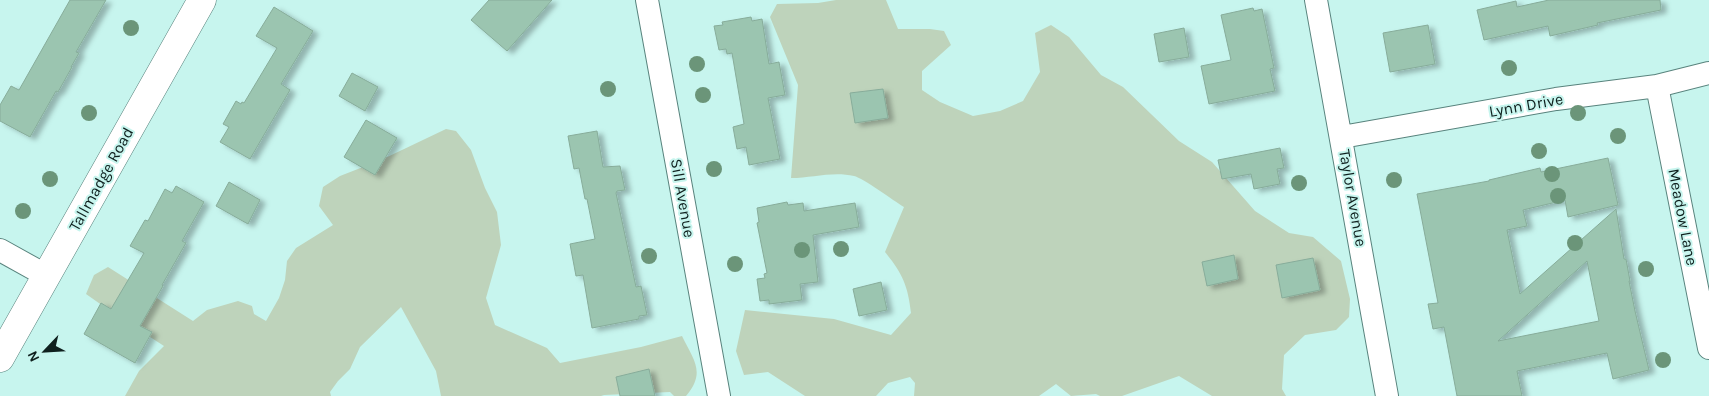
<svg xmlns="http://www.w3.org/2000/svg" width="1709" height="396" font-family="Karla,sans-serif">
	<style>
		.green { fill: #bed3bb }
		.building { fill: #9bc5b0; stroke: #87ac9a; fill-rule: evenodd; filter: url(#shadow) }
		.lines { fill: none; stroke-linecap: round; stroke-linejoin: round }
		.minor-casing { stroke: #58837d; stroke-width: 24 }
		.tertiary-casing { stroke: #58837d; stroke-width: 29 }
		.minor { stroke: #fff; stroke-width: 22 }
		.tertiary { stroke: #fff; stroke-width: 28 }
		.tree { fill: #6b9579 }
		.labels { text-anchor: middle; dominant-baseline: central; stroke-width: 4; stroke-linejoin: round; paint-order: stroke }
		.street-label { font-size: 16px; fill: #0f201e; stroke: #c7f5ee }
	</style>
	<defs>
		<filter id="shadow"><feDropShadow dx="5.5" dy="3" stdDeviation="2.5" flood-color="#0004"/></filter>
	</defs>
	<rect width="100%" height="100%" fill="#c7f5ee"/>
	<path class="green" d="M836,0H886L898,29H930L944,31L951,45L922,71V90L940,102L973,116L1000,111L1023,101L1040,72L1035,33L1051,25L1069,37L1101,75L1123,87L1179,141L1212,162L1255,211L1289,233L1313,237L1341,261L1350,299L1349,317L1336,330L1305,335L1284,355L1282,389L1286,396H1212L1179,376L1122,396H1100L1096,394L1071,396L1056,384L1039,396H914L915,383L910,377L888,383L876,396H805L768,372L744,375L736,351L745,310L834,319L891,335L911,313C908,285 902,273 885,252L904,207C894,201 863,178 854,176C833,171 812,178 791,178L798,85L770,17L777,4L818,3Z
		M446,129L456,131L471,150L485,188L497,212L501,245L486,298L495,325L547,348L560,363L641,347L682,336C694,361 706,372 686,396H674L670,392L604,395L601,396H441L436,371L401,307L360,347L350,369L338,381L330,392L331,396H125L139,371L164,346L113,313L86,294L94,275L108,267L193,321L207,310L238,301L252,306L254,314L266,321L279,298L285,280L287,261L296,248L333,225L319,206L323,187L340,176L381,160Z"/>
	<path class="building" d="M70,0H106L76,52L79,53L71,67H72L58,92L56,91L30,137L0,121V105L11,86L19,90Z
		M489,0H552L507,51L471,20Z
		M1549,0H1660L1661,10L1597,23L1598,25L1550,36L1548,26L1484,40L1477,10L1516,1L1517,7Z
		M274,7L313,31L281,84L290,90L250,159L220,142L229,127L223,124L236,101L241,104L242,102L244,103L277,48L256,36Z
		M1253,8L1254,11L1262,9L1274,68L1270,69L1275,91L1209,104L1201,66L1231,60L1221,15Z
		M751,17L752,21L762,19L769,64L779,62L785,95L768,98L780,159L749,165L746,147L737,149L733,127L744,124L732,53L727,54L726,49L719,50L714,26L723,25L722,22Z
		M1428,25L1435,64L1390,72L1383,33Z
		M1184,28L1189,57L1159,62L1154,34Z
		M352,73L378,87L365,111L339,96Z
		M883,89L888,118L855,123L850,93Z
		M366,120L397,138L375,175L344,157Z
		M597,131L603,167L620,166L625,190L617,191L616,193L636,287L641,286L647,315L639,316V319L592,328L583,275L576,276L570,244L595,239L587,199H585L579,168L574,169L568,136Z
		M1280,148L1284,168L1277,169L1280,184L1254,189L1251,174L1222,179L1218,160Z
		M1608,158L1618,205L1568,217L1565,200L1523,210L1527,226L1507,230L1520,294L1616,209L1624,259H1626L1630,281H1629L1635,311L1649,370L1613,379L1607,353L1517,371L1522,396H1457L1444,327L1433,329L1428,304L1438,303L1417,194L1489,181V180L1540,168L1541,172ZM1587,261L1599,321L1498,341Z
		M229,182L260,200L248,224L216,206Z
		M176,186L204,202L182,241L186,243L162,285L163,286L140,326L152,332L135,363L84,334L101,303L111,309L144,253L130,246L145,220L148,221L165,189L172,193Z
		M787,202L788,205L803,203L804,211L855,203L859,227L813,235L818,282L800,284L802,300L769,304V300L760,301L757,279L765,278L764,274L767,273L757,223L759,222L757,208Z
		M1234,255L1238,279L1207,286L1202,262Z
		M1313,258L1320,290L1282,298L1276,265Z
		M881,282L887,310L859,316L853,289Z
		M649,369L655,396H620L616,377Z"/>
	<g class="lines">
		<g class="minor-casing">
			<path id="minor" d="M647,0L719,396
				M1316,0L1387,396
				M1657,86L1709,348
				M1342,137L1556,99L1657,86L1709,73
				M0,250L47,276"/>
		</g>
		<g class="tertiary-casing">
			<path id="tertiary" d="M0,358L202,0"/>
		</g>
		<use href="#minor" class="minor"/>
		<use href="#tertiary" class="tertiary"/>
	</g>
	<g class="tree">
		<circle cx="131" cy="28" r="8"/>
		<circle cx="697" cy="64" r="8"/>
		<circle cx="1509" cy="68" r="8"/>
		<circle cx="608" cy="89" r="8"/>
		<circle cx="703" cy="95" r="8"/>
		<circle cx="89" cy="113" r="8"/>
		<circle cx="1578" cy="113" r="8"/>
		<circle cx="1618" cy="136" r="8"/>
		<circle cx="1539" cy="151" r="8"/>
		<circle cx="714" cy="169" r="8"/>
		<circle cx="1552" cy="174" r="8"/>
		<circle cx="50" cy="179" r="8"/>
		<circle cx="1394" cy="180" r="8"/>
		<circle cx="1299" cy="183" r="8"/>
		<circle cx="1558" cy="196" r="8"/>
		<circle cx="23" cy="211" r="8"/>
		<circle cx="1575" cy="243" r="8"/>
		<circle cx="841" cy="249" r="8"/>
		<circle cx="802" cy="250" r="8"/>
		<circle cx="649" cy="256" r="8"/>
		<circle cx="735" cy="264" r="8"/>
		<circle cx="1646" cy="269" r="8"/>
		<circle cx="1663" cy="360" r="8"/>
	</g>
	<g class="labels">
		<g class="street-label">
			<text transform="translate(1526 105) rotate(-10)">Lynn Drive</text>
			<text transform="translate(101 179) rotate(-61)">Tallmadge Road</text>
			<text transform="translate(683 198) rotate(80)">Sill Avenue</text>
			<text transform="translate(1353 198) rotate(80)">Taylor Avenue</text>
			<text transform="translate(1683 217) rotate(79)">Meadow Lane</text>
		</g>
	</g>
	<g transform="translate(45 351) rotate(245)" stroke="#c7f5ee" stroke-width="4" paint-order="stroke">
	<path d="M0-4L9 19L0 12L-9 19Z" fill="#0f201e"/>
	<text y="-8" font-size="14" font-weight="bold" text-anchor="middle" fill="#0f201e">N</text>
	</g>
</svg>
